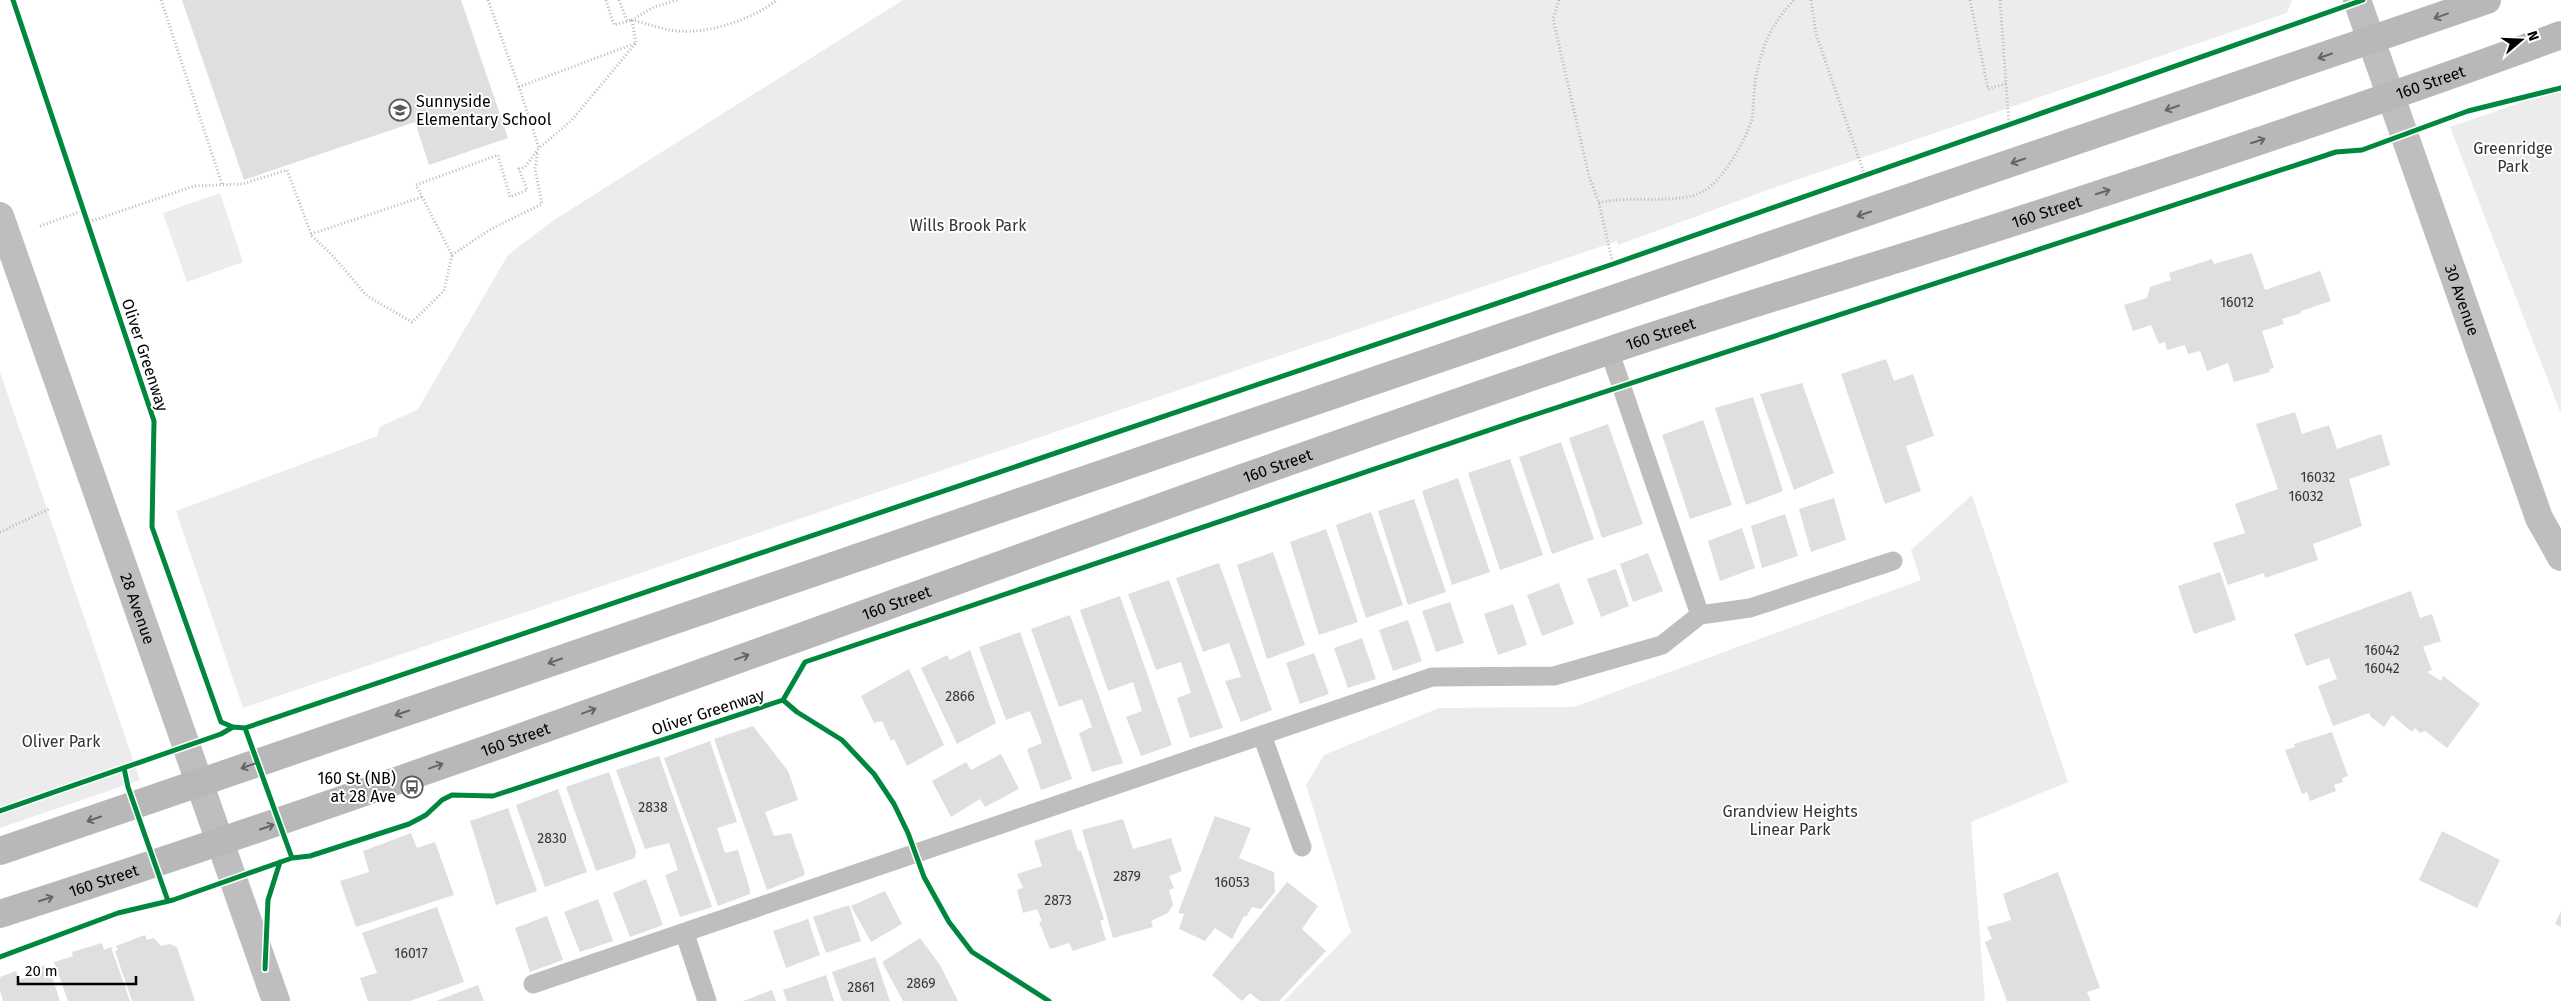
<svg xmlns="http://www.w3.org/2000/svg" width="2561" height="1001" font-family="'Fira Sans',sans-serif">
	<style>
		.green { fill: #ececec }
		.building { fill: #dfdfdf }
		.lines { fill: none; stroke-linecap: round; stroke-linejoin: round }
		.path { stroke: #b9b9b9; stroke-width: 3; stroke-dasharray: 1 2.5; stroke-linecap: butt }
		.service { stroke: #bebebe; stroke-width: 19 }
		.minor { stroke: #bebebe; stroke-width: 28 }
		.tertiary { stroke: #bebebe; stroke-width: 28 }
		.secondary { stroke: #b8b8b8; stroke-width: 28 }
		.cycleway-casing { stroke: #fff; stroke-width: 8 }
		.cycleway { stroke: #00873e; stroke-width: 5 }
		.oneway { stroke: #656565 }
		.labels { text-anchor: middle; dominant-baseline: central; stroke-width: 4; stroke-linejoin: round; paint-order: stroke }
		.number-label { font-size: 14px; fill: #383838 }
		.street-label { font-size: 16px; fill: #000; stroke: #fff }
		.poi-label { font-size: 16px; fill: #000; stroke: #fff; text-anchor: start }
		.park-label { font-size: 16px; fill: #333; stroke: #fff }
	</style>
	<rect width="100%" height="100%" fill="#fff"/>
	<path class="green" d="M903,0H2292L2287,13L1776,187L1618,245L1617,241L243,708L176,511L377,436L380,427L418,409L508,255L554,220Z
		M2561,89V414L2450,127Z
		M220,193L243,262L187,282L163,213Z
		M0,372L140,780L0,828Z
		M1972,495L2068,782L1971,822L1985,1001H1284L1351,932L1306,785L1324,755L1439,708L1574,707L1921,580L1911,550Z"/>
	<path class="building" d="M182,0H461L508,138L429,165L415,122L244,180Z
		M2252,253L2265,290L2320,271L2331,301L2301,311V313L2282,319L2284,324L2262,331L2274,368L2269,369L2270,372L2234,382L2228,363L2207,371L2200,351L2188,354L2185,345L2167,350L2165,342L2159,344L2151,325L2133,331L2124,305L2147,298L2150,287L2171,280L2169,273L2212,259L2214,264Z
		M1886,359L1894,381L1913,374L1934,436L1906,446L1921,491L1885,504L1841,374Z
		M1802,383L1834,473L1794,490L1760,394Z
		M1753,397L1783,491L1746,505L1715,408Z
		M2295,412L2302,434L2329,425L2337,449L2381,434L2390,465L2349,479L2362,526L2313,544L2318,560L2265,578L2264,573L2228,585L2213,543L2245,533L2235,504L2278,489L2256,424Z
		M1703,420L1732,505L1690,519L1662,435Z
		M1608,424L1643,524L1602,538L1569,438Z
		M1561,442L1594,539L1552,554L1519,457Z
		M1510,459L1543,555L1500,570L1468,473Z
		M1458,478L1490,572L1452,585L1422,491Z
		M1834,498L1846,540L1811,552L1799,509Z
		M1414,499L1446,592L1408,605L1378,511Z
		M1371,512L1403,605L1366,618L1336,525Z
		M1785,514L1798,556L1762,568L1751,526Z
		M1742,528L1755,568L1720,581L1708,541Z
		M1326,529L1358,622L1319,635L1290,542Z
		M1273,552L1305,645L1267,659L1237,565Z
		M1648,553L1663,591L1633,602L1620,564Z
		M1219,563L1272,710L1241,722L1225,681L1241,677L1229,643L1203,652L1176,578Z
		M1616,569L1629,606L1601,617L1587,579Z
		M2220,572L2236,620L2194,634L2178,586Z
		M1169,580L1223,728L1190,738L1177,698L1191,693L1181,662L1156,670L1128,594Z
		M1559,583L1574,624L1542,636L1527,595Z
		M2411,591L2420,618L2432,614L2441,641L2423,647L2432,670L2427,672L2441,681L2443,676L2480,704L2447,748L2425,731L2420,733L2415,728L2412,732L2392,715L2384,727L2371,717L2369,713L2333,726L2318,686L2337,679L2329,658L2306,666L2294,634Z
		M1120,596L1172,745L1141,756L1126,717L1142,711L1133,682L1108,691L1080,610Z
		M1450,602L1464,643L1436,652L1422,611Z
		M1513,604L1527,645L1498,655L1484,614Z
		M1070,615L1123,763L1092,772L1079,733L1092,727L1082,699L1059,707L1031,629Z
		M1408,620L1422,661L1393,671L1379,630Z
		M1020,632L1072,779L1041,790L1027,749L1042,743L1030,711L1006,720L979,647Z
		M1362,638L1376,679L1348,688L1334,648Z
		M970,650L996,723L957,744L921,668L947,655L950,660Z
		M1314,653L1329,694L1300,704L1286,663Z
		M909,669L944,745L907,766L894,739L891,741L882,721L874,723L861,696Z
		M753,726L788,771L798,800L765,812L774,836L791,833L805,873L803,876L767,890L714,739Z
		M2332,732L2348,776L2342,778L2343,782L2334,785L2336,791L2310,801L2307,792L2302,794L2285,750L2295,747L2294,744Z
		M710,741L737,822L717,828L725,853L738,850L750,890V894L718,906L664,758Z
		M1001,754L1019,789L985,807L980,799L951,817L932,781L966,762L971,770Z
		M659,756L712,907L680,917L665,875L678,870L669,843L645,849L616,770Z
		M609,772L636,851L635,858L596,871L566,787Z
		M558,789L587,872L545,887L516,805Z
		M508,808L537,891L496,905L470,821Z
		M1215,816L1251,828L1239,858L1274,872L1275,892L1261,909L1252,907L1246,917L1244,916L1232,939L1215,928L1205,941L1179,929L1184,914L1178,913Z
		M1123,819L1133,849L1171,838L1182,871L1169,876L1174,888L1169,890L1173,905L1168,913L1151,921L1153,927L1113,938L1082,830Z
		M1071,829L1078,851H1081L1104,919L1100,921L1106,940L1073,951L1069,943L1050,949L1039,922L1042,921L1037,909L1023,913L1017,890L1023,888L1017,874L1042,866L1034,841Z
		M2442,831L2500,860L2477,908L2419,880Z
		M411,833L417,848L435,842L454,895L356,927L340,881L369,872L363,851Z
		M2058,872L2100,988L2087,992L2091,1001H2007L1985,942L1992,939L1987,927L2011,920L2003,894Z
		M646,879L663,925L630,937L613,893Z
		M1287,882L1318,906L1302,929L1326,951L1279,1001H1260L1250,993L1242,1001L1212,975Z
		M885,891L902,924L871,942L851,906Z
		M598,899L613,941L580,952L564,912Z
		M849,905L861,941L826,953L813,917Z
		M437,907L464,982L410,1001H368L360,978L377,973L362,933Z
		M2561,911V927L2555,924Z
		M547,916L563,960L530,972L515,928Z
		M808,919L820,955L786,968L773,931Z
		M145,935L147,940L154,938L161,946L170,944L177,947L195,1001H132L115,951L118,950L116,946Z
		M920,938L940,965L958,1001H903L882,962Z
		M102,943L104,950L111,947L130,1001H68L54,962L73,956L72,952Z
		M875,957L890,1001H842L832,972Z
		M45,965L48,971H50L60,1001H3L0,991V977L16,971L19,980L29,976L27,972Z
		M826,975L834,1001H787L783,990Z
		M478,985L484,1001H436Z
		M772,990L776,1001H743Z"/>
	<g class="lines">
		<path class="path" d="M161,0L222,184
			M488,0L519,87
			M606,0L614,25L632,20L636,43L519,87L539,148L571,121L636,43
			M619,0L627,21
			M677,0L654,7L632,20C647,23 663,30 678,31C709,34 753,19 777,0
			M1559,0L1553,19L1589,176L1599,203L1613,264
			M1811,0L1816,34L1865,176
			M1970,0L1988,89L2008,83
			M2000,0L2009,125
			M1599,203C1630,194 1677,206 1704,191C1723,180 1746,140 1752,119C1754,108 1753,96 1755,85C1756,72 1761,57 1765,44C1771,28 1782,13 1794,0
			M89,222L194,186L242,184L287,170L312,236L333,256L367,296L412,322L444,291L452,255L416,185L498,155L510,197L527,190L519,169L525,167L539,148
			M40,226L85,210
			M311,234L422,197
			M452,255L491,229L542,204L535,169L538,151
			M0,532L49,509"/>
		<path class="service" d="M1609,350L1700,615
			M1262,735L1302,847
			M685,934L707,1001
			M533,984L1432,677L1554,676L1662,645L1700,615L1750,608L1893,561"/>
		<path class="minor" id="s1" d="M2357,0L2539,518L2561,557"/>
		<path class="tertiary" id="s2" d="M0,216L276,1001"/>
		<g class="secondary">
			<path d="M0,851L2487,0"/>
			<path id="s3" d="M0,914C540,741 1068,533 1605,352C1743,305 1882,265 2020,220C2202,161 2382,101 2561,35"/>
		</g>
		<g class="cycleway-casing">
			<path id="cycleway" d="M13,0L154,421L152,527L221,722L233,727L245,728L1613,264L2363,0
				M783,700L805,662L1534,415L2336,152L2362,150L2468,111L2561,88
				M245,728L292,858
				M124,768L128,787L168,901
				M0,811L221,734L233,727
				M0,957L118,913L173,900L292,858L310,856L409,824L426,815L442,800L452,795L493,796L783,700L797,712L842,740L874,774L894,804L908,833L924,877L949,922L972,952L1049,1001
				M265,969L268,900L280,862"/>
		</g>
		<use href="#cycleway" class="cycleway"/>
	</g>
	<defs><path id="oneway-shaft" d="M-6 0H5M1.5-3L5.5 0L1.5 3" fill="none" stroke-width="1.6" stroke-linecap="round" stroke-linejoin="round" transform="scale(1.25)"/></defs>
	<g class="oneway">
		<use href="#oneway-shaft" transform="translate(2441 16) rotate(160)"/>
		<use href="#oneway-shaft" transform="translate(2325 56) rotate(161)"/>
		<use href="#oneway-shaft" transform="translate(2172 108) rotate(161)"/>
		<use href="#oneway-shaft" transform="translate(2258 141) rotate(-18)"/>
		<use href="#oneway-shaft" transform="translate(2018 161) rotate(161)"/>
		<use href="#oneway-shaft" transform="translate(2103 192) rotate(-18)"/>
		<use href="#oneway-shaft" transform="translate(1864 214) rotate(161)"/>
		<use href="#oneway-shaft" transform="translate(742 657) rotate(-20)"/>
		<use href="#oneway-shaft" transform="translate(555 661) rotate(161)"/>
		<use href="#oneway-shaft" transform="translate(589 711) rotate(-20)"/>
		<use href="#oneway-shaft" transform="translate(402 713) rotate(161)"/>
		<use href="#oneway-shaft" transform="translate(248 766) rotate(161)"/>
		<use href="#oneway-shaft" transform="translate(436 766) rotate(-20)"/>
		<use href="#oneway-shaft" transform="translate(94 819) rotate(161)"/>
		<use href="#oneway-shaft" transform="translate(267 827) rotate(-19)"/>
		<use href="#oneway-shaft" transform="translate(46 899) rotate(-18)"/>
	</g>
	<defs>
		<g id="school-ring" transform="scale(1.125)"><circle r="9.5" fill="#fff" stroke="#595959" stroke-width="1.5"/><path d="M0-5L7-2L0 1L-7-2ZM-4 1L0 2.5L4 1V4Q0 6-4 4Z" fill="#595959"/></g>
		<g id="bus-ring" transform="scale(1.125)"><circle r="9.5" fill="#fff" stroke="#595959" stroke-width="1.5"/><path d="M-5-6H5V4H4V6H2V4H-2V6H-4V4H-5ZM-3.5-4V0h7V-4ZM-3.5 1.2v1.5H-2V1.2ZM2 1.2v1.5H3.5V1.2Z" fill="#595959"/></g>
	</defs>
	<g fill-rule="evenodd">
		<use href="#school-ring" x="400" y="110"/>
		<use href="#bus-ring" x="412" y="787"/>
	</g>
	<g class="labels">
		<g class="number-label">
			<text x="2237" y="302">16012</text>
			<text x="2318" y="477">16032</text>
			<text x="2306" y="496">16032</text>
			<text x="2382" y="650">16042</text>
			<text x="2382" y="668">16042</text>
			<text x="960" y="696">2866</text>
			<text x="653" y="807">2838</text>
			<text x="552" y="838">2830</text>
			<text x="1127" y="876">2879</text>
			<text x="1232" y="882">16053</text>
			<text x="1058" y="900">2873</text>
			<text x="411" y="953">16017</text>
			<text x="921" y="983">2869</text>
			<text x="861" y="987">2861</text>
		</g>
		<g class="street-label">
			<text stroke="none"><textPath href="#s3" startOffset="2569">160 Street</textPath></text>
			<text stroke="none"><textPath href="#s3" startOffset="2164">160 Street</textPath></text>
			<text stroke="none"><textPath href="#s1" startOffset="318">30 Avenue</textPath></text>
			<text stroke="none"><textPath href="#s3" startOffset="1759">160 Street</textPath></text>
			<text transform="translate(145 355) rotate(72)">Oliver Greenway</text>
			<text stroke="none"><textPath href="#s3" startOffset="1354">160 Street</textPath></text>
			<text stroke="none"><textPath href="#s3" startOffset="949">160 Street</textPath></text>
			<text stroke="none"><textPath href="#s2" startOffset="416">28 Avenue</textPath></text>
			<text transform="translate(708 712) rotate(-18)">Oliver Greenway</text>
			<text stroke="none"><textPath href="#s3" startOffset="544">160 Street</textPath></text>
			<text stroke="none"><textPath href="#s3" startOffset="109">160 Street</textPath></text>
		</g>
		<g class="poi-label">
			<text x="416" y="101">Sunnyside<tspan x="416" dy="18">Elementary School</tspan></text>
			<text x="396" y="778" text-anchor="end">160 St (NB)<tspan x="396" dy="18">at 28 Ave</tspan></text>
		</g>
		<g class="park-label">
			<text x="2513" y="148">Greenridge<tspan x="2513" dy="18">Park</tspan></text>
			<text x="968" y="225">Wills Brook Park</text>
			<text x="61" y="741">Oliver Park</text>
			<text x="1790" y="811">Grandview Heights<tspan x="1790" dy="18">Linear Park</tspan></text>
		</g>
	</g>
	<g transform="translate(2521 40) rotate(71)" stroke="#ffffff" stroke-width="4" paint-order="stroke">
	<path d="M0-4L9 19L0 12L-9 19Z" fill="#000000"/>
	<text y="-8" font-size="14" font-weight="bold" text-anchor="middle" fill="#000000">N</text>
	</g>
	<path d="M18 976v8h118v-8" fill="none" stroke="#000000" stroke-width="2.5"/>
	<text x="25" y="976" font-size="15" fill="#000000" stroke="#ffffff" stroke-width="4" paint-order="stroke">20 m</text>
</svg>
